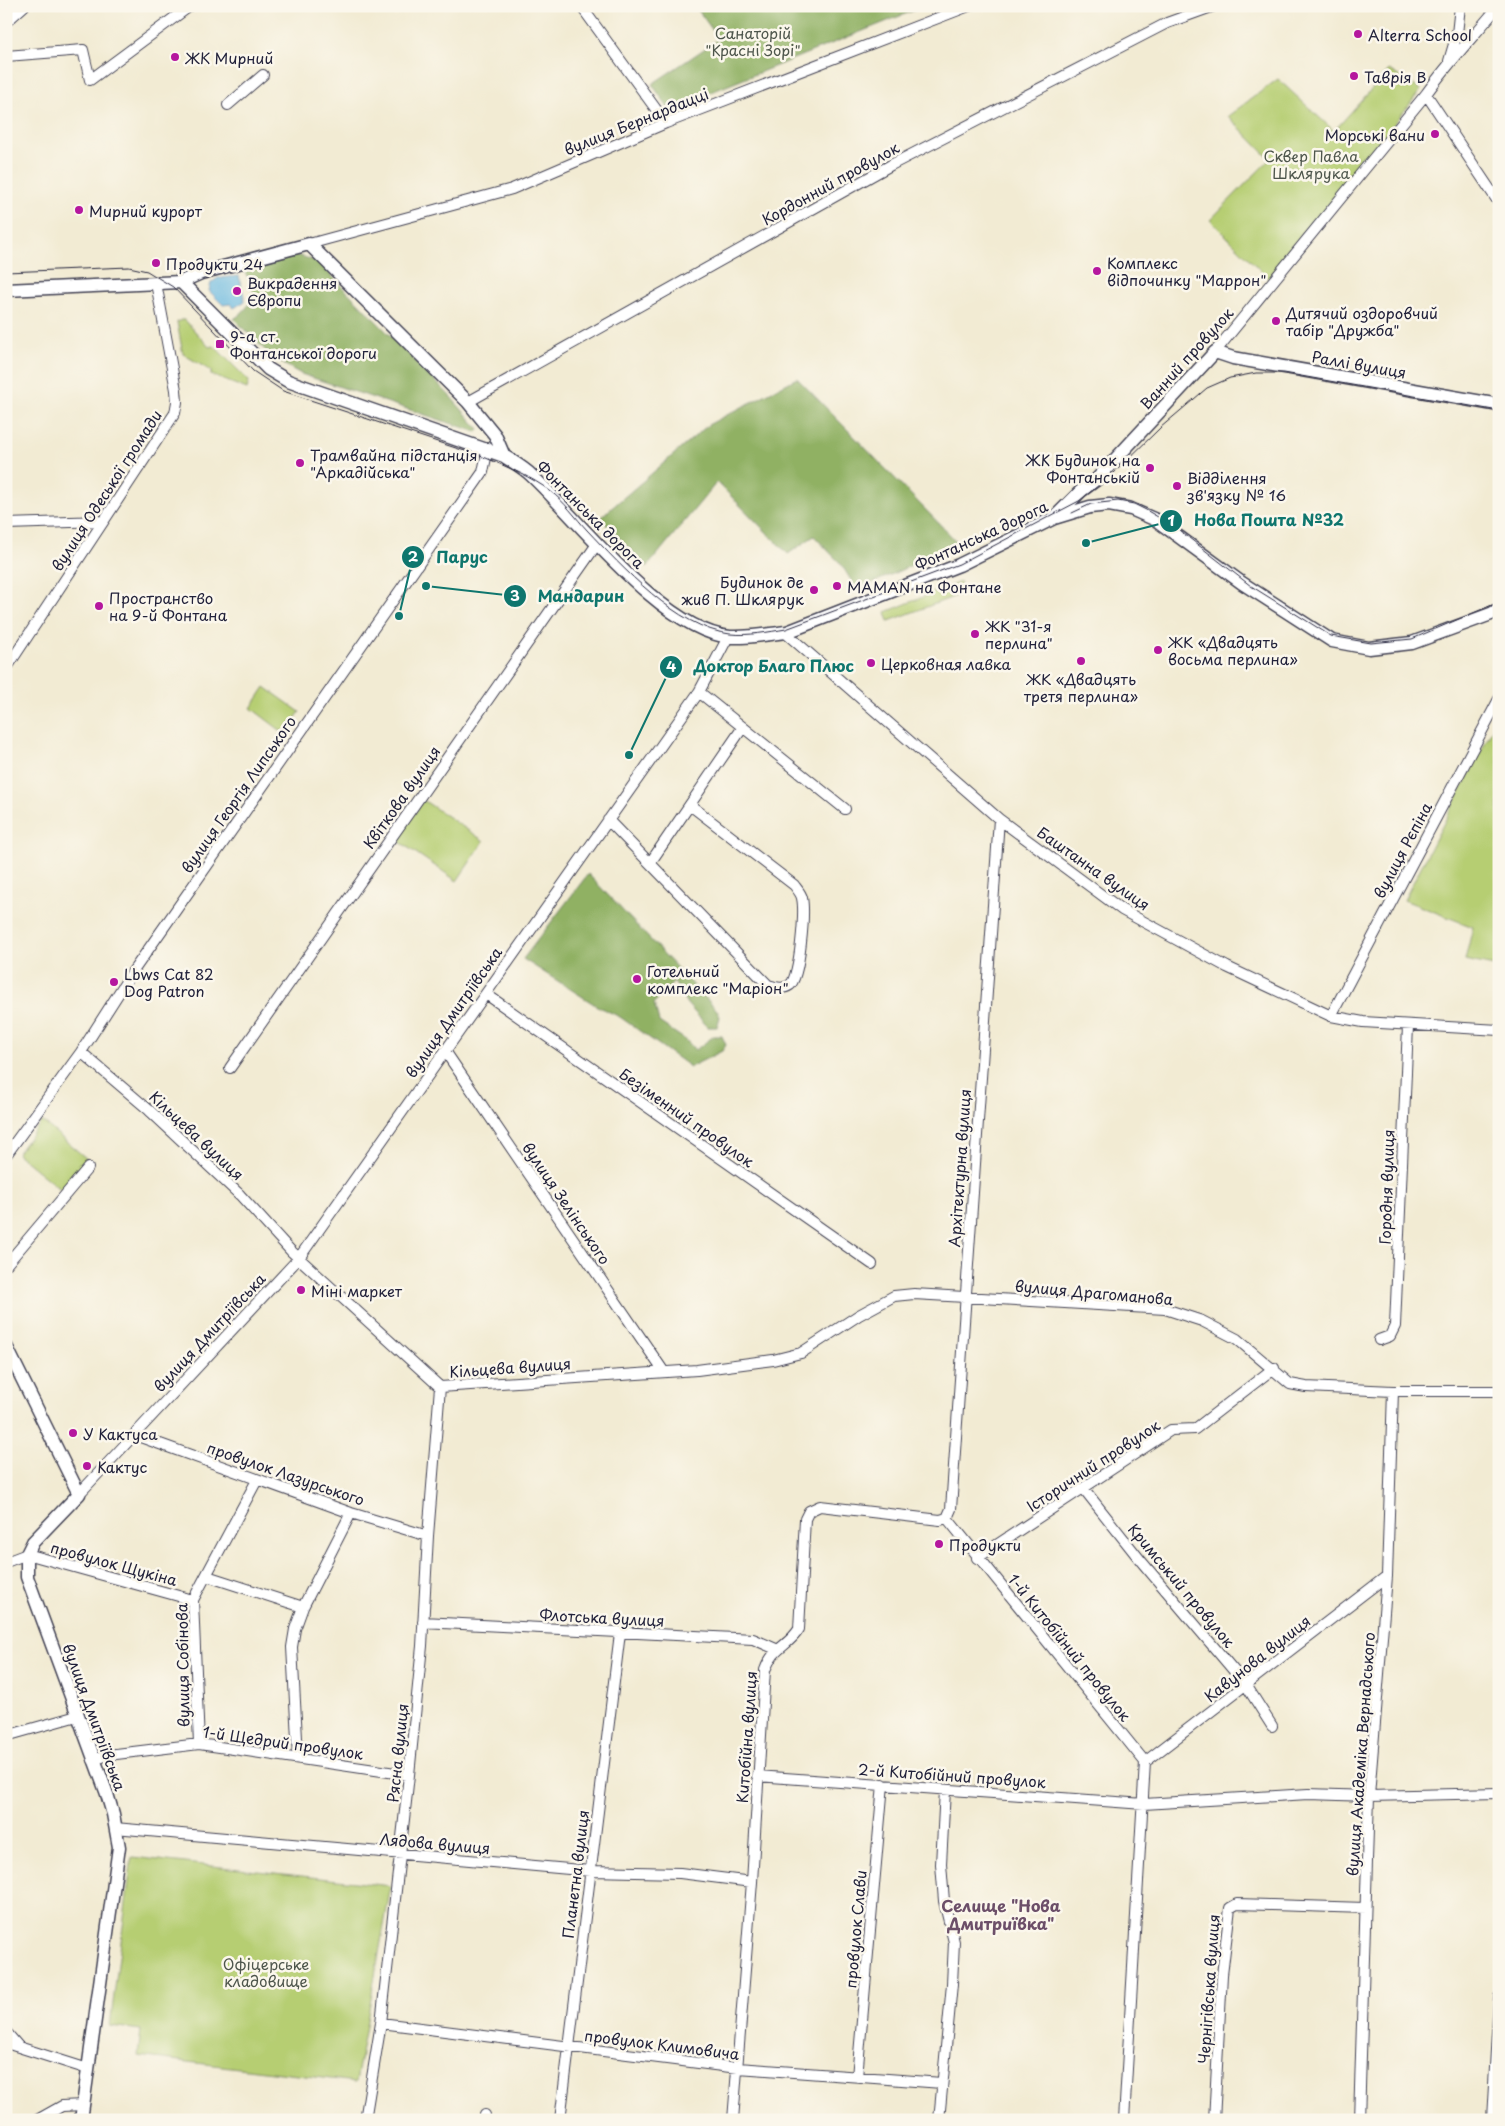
<svg xmlns="http://www.w3.org/2000/svg" width="1505" height="2126" font-family="'Playpen Sans',sans-serif">
	<style>
		.green { fill: #b6ce72; stroke: #6c7856 }
		.forest { fill: #90b164; stroke: #596a50 }
		.water { fill: #63b6df; stroke: #426c8d }
		.lines { fill: none; stroke-linecap: round; stroke-linejoin: round }
		.minor-casing { stroke: #414052; stroke-width: 12 }
		.major-casing { stroke: #414052; stroke-width: 15 }
		.minor { stroke: #fff; stroke-width: 10 }
		.major { stroke: #fff; stroke-width: 12 }
		.tram { stroke: #22223b; stroke-width: 1 }
		.poi-dot { fill: #b5179e; stroke: #fbf7ec; stroke-width: 2 }
		.labels { text-anchor: middle; dominant-baseline: central; stroke-width: 5; stroke-linejoin: round; paint-order: stroke }
		.park-label { font-size: 15px; fill: #4e564c; stroke: #fbf7ec }
		.poi-label { font-size: 15px; fill: #22223b; stroke: #fbf7ec; text-anchor: start }
		.street-label { font-size: 15px; fill: #22223b; stroke: #fbf7ec }
		.neighbourhood-label { font-size: 16px; font-weight: bold; fill: #6c4f69; stroke: #fbf7ec }
		.leader { fill: none; stroke: #0f766e; stroke-width: 2 }
		.callout-dot { fill: #0f766e; stroke: #fbf7ec; stroke-width: 2 }
		.mark-label { font-size: 15px; text-anchor: middle; font-weight: bold; fill: #fff }
		.callout-label { font-size: 16px; text-anchor: middle; font-weight: bold; fill: #0f766e; stroke: #fbf7ec; stroke-width: 5; stroke-linejoin: round; paint-order: stroke }
	</style>
	<rect width="100%" height="100%" fill="#fbf7ec"/>
	<filter id="ink" filterUnits="userSpaceOnUse"><feTurbulence type="fractalNoise" baseFrequency=".02" numOctaves="2"/><feDisplacementMap in="SourceGraphic" scale="10" xChannelSelector="R" yChannelSelector="G"/><feConvolveMatrix kernelMatrix="1 2 1 2 8 2 1 2 1" color-interpolation-filters="sRGB"/></filter>
	<filter id="wash" filterUnits="userSpaceOnUse"><feTurbulence type="fractalNoise" baseFrequency=".0096" numOctaves="4" result="noise"/><feDisplacementMap in="SourceGraphic" scale="20" xChannelSelector="R" yChannelSelector="G"/><feGaussianBlur stdDeviation="1.12" result="paint"/><feColorMatrix in="noise" values="0 0 0 0 0 0 0 0 0 0 0 0 0 0 0 0 0 1.4 0 .05"/><feComposite in="paint" operator="in"/></filter>
	<g filter="url(#wash)">
		<rect width="100%" height="100%" fill="#f2ebd3"/>
		<path class="green" d="M1389,70L1421,90L1270,280L1210,220L1270,159L1228,116L1278,79L1334,131Z
			M181,320H185L209,347L214,346L249,381L247,389L211,375V371L183,354L177,322Z
			M960,582L964,593L889,621L886,612Z
			M265,687L300,712L284,733L251,708Z
			M1499,716V967L1465,960L1473,927L1404,900Z
			M423,800L484,841L457,881L397,840Z
			M42,1121L87,1159L61,1190L17,1154Z
			M132,1857L391,1886L356,2082L138,2056L141,2030L110,2026Z"/>
		<path class="forest" d="M695,6H925L669,109L652,84L719,39Z
			M293,254L317,261L449,395L479,429L477,432L301,374L273,358L234,319C255,304 259,289 242,269Z
			M797,378L959,544L857,590L841,564L814,536L788,554L717,482L647,567L600,518L708,425Z
			M588,874L717,1010L720,1017L717,1027H708L687,1004L674,982L654,1003L659,1022L687,1041L695,1050L714,1036H722L726,1045L722,1051L690,1067L620,1017L597,1006L523,959Z"/>
		<path class="water" d="M239,276L245,301L234,308L230,304L223,305L209,291L211,283L218,278Z"/>
	</g>
	<g filter="url(#ink)">
		<g class="lines">
			<g class="minor-casing">
				<path id="minor" d="M581,6L666,123
					M6,22L24,6
					M6,56L83,50L90,80L190,6
					M1449,61L1457,34L1460,6
					M1426,94L1499,203
					M228,105L263,75
					M309,244L512,189L666,123L969,6
					M1215,352L1426,94C1448,63 1473,37 1497,8
					M468,402L891,165L1167,23L1214,6
					M6,524L103,521
					M787,632L788,635L999,819L1122,910L1227,967L1331,1016L1363,1022L1499,1030
					M6,669L175,413L177,402L176,390L156,283
					M699,692L845,809
					M608,820L768,985C775,987 783,990 790,985C800,977 805,912 802,898C801,893 797,889 794,885L690,805
					M650,863L743,727
					M486,994L872,1264
					M1331,1016L1499,699
					M445,1051L664,1372
					M81,1052L149,1110L240,1195L291,1251L440,1387L697,1370L773,1360L801,1353L859,1315L894,1296L914,1294L1165,1309L1202,1321L1237,1339L1290,1384L1306,1387L1393,1391H1499
					M230,1068L597,544
					M6,1155L81,1052L129,977L483,472L488,448
					M6,1265L88,1168
					M1379,1340L1390,1336L1395,1326L1408,1026
					M135,1435L351,1513L428,1536
					M1084,1489L1141,1561L1246,1685L1272,1726
					M79,1494L299,1258L699,692L728,637
					M947,1518L951,1509L999,819
					M947,1518L1145,1762L1124,2120
					M977,1558L1171,1430L1195,1429L1274,1368
					M6,1562L27,1554L193,1600
					M207,1576L303,1607
					M423,1622L753,1639L776,1649
					M6,1736L77,1716
					M199,1744L193,1600L257,1480
					M298,1757L292,1647L295,1629L303,1607L351,1513
					M93,1760L108,1755L199,1744L409,1775
					M1145,1762L1387,1576
					M757,1776L1144,1804L1308,1794L1369,1796L1499,1793
					M115,1828L591,1871L680,1873L752,1882
					M381,2023L738,2068L942,2083
					M6,2032L18,2046
					M6,2043L88,2069
					M857,2077L883,1784
					M37,2120L62,2106L83,2105
					M365,2120L381,2023L409,1775L422,1646L428,1536L440,1387
					M485,2120V2115
					M560,2120L620,1633
					M733,2120L752,1882L765,1670C774,1646 788,1647 799,1629L805,1519L809,1511L820,1506L940,1520L947,1518
					M939,2120L952,1984L954,1942L944,1901L941,1864L945,1790
					M1214,2120L1222,1975L1230,1908L1237,1904L1365,1908
					M1359,2120L1369,1796L1387,1576L1393,1391
					M1492,2120L1499,1997"/>
			</g>
			<g class="major-casing">
				<path id="major" d="M181,282L201,273L309,244L468,402L495,435L504,456
					M6,290L181,282L268,369L288,381L504,456C513,462 524,468 532,476C579,520 663,631 730,637C749,638 768,634 787,632L959,565L1054,518L1090,507L1109,505L1131,509L1156,520L1242,583L1332,641L1369,648L1412,643L1491,614L1499,609
					M1054,518L1081,491L1096,480L1215,352L1233,358L1499,405
					M6,1346L79,1494L33,1542L27,1554V1577L107,1794L113,1814L119,1847L81,2120"/>
			</g>
			<use href="#minor" class="minor"/>
			<use href="#major" class="major"/>
			<path class="tram" d="M6,272L129,267L147,271L173,287L253,371L283,391L486,458C507,467 532,477 550,491C564,501 576,518 587,530C622,567 677,628 730,634C749,636 768,632 786,629L959,564L1079,501L1114,473L1160,428L1207,388L1230,378L1256,373H1284L1499,411
				M1072,513L1091,504L1118,501L1134,504L1146,510L1175,527L1251,586L1331,636L1371,643L1412,639L1499,602"/>
		</g>
	</g>
	<g class="poi-dot">
		<circle cx="1358" cy="34" r="5"/>
		<circle cx="175" cy="57" r="5"/>
		<circle cx="1354" cy="76" r="5"/>
		<circle cx="1435" cy="134" r="5"/>
		<circle cx="79" cy="210" r="5"/>
		<circle cx="156" cy="263" r="5"/>
		<circle cx="1097" cy="271" r="5"/>
		<circle cx="237" cy="291" r="5"/>
		<circle cx="1276" cy="321" r="5"/>
		<rect x="215" y="339" width="10" height="10" rx="2.5"/>
		<circle cx="300" cy="463" r="5"/>
		<circle cx="1150" cy="468" r="5"/>
		<circle cx="1177" cy="486" r="5"/>
		<circle cx="837" cy="586" r="5"/>
		<circle cx="814" cy="590" r="5"/>
		<circle cx="99" cy="606" r="5"/>
		<circle cx="975" cy="634" r="5"/>
		<circle cx="1158" cy="650" r="5"/>
		<circle cx="1081" cy="661" r="5"/>
		<circle cx="871" cy="663" r="5"/>
		<circle cx="637" cy="979" r="5"/>
		<circle cx="114" cy="982" r="5"/>
		<circle cx="301" cy="1290" r="5"/>
		<circle cx="73" cy="1433" r="5"/>
		<circle cx="87" cy="1466" r="5"/>
		<circle cx="939" cy="1544" r="5"/>
	</g>
	<g class="labels">
		<g class="park-label">
			<text x="753" y="32">Санаторій<tspan x="753" dy="17">"Красні Зорі"</tspan></text>
			<text x="1311" y="155">Сквер Павла<tspan x="1311" dy="17">Шклярука</tspan></text>
			<text x="266" y="1963">Офіцерське<tspan x="266" dy="17">кладовище</tspan></text>
		</g>
		<g class="poi-label">
			<text x="1368" y="34">Alterra School</text>
			<text x="185" y="57">ЖК Мирний</text>
			<text x="1364" y="76">Таврія В</text>
			<text x="1425" y="134" text-anchor="end">Морські вани</text>
			<text x="89" y="210">Мирний курорт</text>
			<text x="1107" y="262">Комплекс<tspan x="1107" dy="17">відпочинку "Маррон"</tspan></text>
			<text x="166" y="263">Продукти 24</text>
			<text x="247" y="282">Викрадення<tspan x="247" dy="17">Європи</tspan></text>
			<text x="1286" y="312">Дитячий оздоровчий<tspan x="1286" dy="17">табір "Дружба"</tspan></text>
			<text x="230" y="335">9-а ст.<tspan x="230" dy="17">Фонтанської дороги</tspan></text>
			<text x="310" y="454">Трамвайна підстанція<tspan x="310" dy="17">"Аркадійська"</tspan></text>
			<text x="1140" y="459" text-anchor="end">ЖК Будинок на<tspan x="1140" dy="17">Фонтанській</tspan></text>
			<text x="1187" y="477">Відділення<tspan x="1187" dy="17">зв'язку № 16</tspan></text>
			<text x="804" y="581" text-anchor="end">Будинок де<tspan x="804" dy="17">жив П. Шклярук</tspan></text>
			<text x="847" y="586">MAMAN на Фонтане</text>
			<text x="109" y="597">Пространство<tspan x="109" dy="17">на 9-й Фонтана</tspan></text>
			<text x="985" y="625">ЖК "31-я<tspan x="985" dy="17">перлина"</tspan></text>
			<text x="1168" y="641">ЖК «Двадцять<tspan x="1168" dy="17">восьма перлина»</tspan></text>
			<text x="881" y="663">Церковная лавка</text>
			<text x="1081" y="678" text-anchor="middle">ЖК «Двадцять<tspan x="1081" dy="17">третя перлина»</tspan></text>
			<text x="647" y="970">Готельний<tspan x="647" dy="17">комплекс "Маріон"</tspan></text>
			<text x="124" y="973">Lbws Cat 82<tspan x="124" dy="17">Dog Patron</tspan></text>
			<text x="311" y="1290">Міні маркет</text>
			<text x="83" y="1433">У Кактуса</text>
			<text x="97" y="1466">Кактус</text>
			<text x="949" y="1544">Продукти</text>
		</g>
		<g class="street-label">
			<text transform="translate(636 121) rotate(-22)">вулиця Бернардацці</text>
			<text transform="translate(830 183) rotate(-29)">Кордонний провулок</text>
			<text transform="translate(1186 358) rotate(-48)">Ванний провулок</text>
			<text transform="translate(1359 364) rotate(10)">Раллі вулиця</text>
			<text transform="translate(106 490) rotate(-57)">вулиця Одеської громади</text>
			<text transform="translate(591 514) rotate(45)">Фонтанська дорога</text>
			<text transform="translate(981 535) rotate(-25)">Фонтанська дорога</text>
			<text transform="translate(238 794) rotate(-55)">вулиця Георгія Липського</text>
			<text transform="translate(401 797) rotate(-55)">Квіткова вулиця</text>
			<text transform="translate(1402 850) rotate(-62)">вулиця Рєпіна</text>
			<text transform="translate(1094 868) rotate(35)">Баштанна вулиця</text>
			<text transform="translate(453 1012) rotate(-55)">вулиця Дмитріївська</text>
			<text transform="translate(687 1117) rotate(35)">Безіменний провулок</text>
			<text transform="translate(197 1135) rotate(43)">Кільцева вулиця</text>
			<text transform="translate(959 1168) rotate(-86)">Архітектурна вулиця</text>
			<text transform="translate(1386 1187) rotate(-88)">Городня вулиця</text>
			<text transform="translate(567 1203) rotate(56)">вулиця Зелінського</text>
			<text transform="translate(1094 1292) rotate(5)">вулиця Драгоманова</text>
			<text transform="translate(209 1332) rotate(-47)">вулиця Дмитріївська</text>
			<text transform="translate(510 1367) rotate(-4)">Кільцева вулиця</text>
			<text transform="translate(1093 1465) rotate(-33)">Історичний провулок</text>
			<text transform="translate(286 1473) rotate(19)">провулок Лазурського</text>
			<text transform="translate(114 1563) rotate(15)">провулок Щукіна</text>
			<text transform="translate(1182 1585) rotate(50)">Кримський провулок</text>
			<text transform="translate(602 1617) rotate(3)">Флотська вулиця</text>
			<text transform="translate(1070 1647) rotate(51)">1-й Китобійний провулок</text>
			<text transform="translate(1257 1658) rotate(-38)">Кавунова вулиця</text>
			<text transform="translate(182 1665) rotate(-91)">вулиця Собінова</text>
			<text transform="translate(95 1717) rotate(70)">вулиця Дмитріївська</text>
			<text transform="translate(746 1737) rotate(-86)">Китобійна вулиця</text>
			<text transform="translate(283 1742) rotate(8)">1-й Щедрий провулок</text>
			<text transform="translate(397 1753) rotate(-84)">Рясна вулиця</text>
			<text transform="translate(1360 1754) rotate(-86)">вулиця Академіка Вернадського</text>
			<text transform="translate(952 1775) rotate(4)">2-й Китобійний провулок</text>
			<text transform="translate(435 1843) rotate(5)">Лядова вулиця</text>
			<text transform="translate(575 1874) rotate(-83)">Планетна вулиця</text>
			<text transform="translate(855 1929) rotate(-85)">провулок Слави</text>
			<text transform="translate(1208 1989) rotate(-86)">Чернігівська вулиця</text>
			<text transform="translate(662 2044) rotate(7)">провулок Климовича</text>
		</g>
		<g class="neighbourhood-label">
			<text x="1001" y="1905">Селище "Нова<tspan x="1001" dy="18">Дмитриївка"</tspan></text>
		</g>
	</g>
	<path class="leader" d="M1086 543L1171 521M399 616L413 557M426 586L515 596M629 755L671 667"/>
	<g class="callout-dot">
		<circle cx="1086" cy="543" r="5"/>
		<circle cx="399" cy="616" r="5"/>
		<circle cx="426" cy="586" r="5"/>
		<circle cx="629" cy="755" r="5"/>
		<circle cx="1171" cy="521" r="12"/>
		<circle cx="413" cy="557" r="12"/>
		<circle cx="515" cy="596" r="12"/>
		<circle cx="671" cy="667" r="12"/>
	</g>
	<g class="mark-label">
		<text x="1171" y="526">1</text>
		<text x="413" y="562">2</text>
		<text x="515" y="601">3</text>
		<text x="671" y="672">4</text>
	</g>
	<g class="callout-label">
		<text x="1269" y="526">Нова Пошта №32</text>
		<text x="462" y="563">Парус</text>
		<text x="581" y="602">Мандарин</text>
		<text x="774" y="672">Доктор Благо Плюс</text>
	</g>
	<rect width="1505" height="2126" fill="none" stroke="#fbf7ec" stroke-width="25"/>
</svg>
